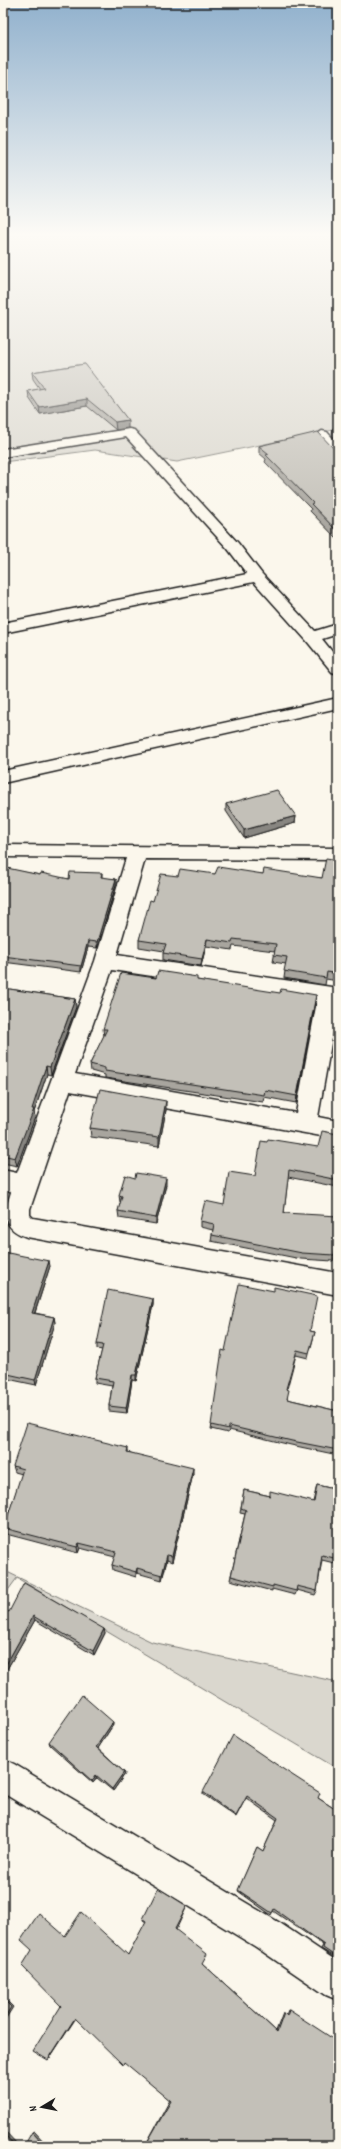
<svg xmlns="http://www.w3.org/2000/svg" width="341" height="2149" font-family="Dekko,sans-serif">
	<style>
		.green { fill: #dad7ce; stroke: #7b7a75 }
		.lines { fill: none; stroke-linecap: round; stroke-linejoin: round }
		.minor-casing { stroke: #1c1c1c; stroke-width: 3 }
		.minor { fill: #fbf7ec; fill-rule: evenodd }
		.wall { fill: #a8a59e; stroke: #1c1c1c }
		.shaded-wall { fill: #888681; stroke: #1c1c1c }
		.building { fill: #c3c0b8; stroke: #1c1c1c }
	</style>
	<rect width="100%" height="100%" fill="#fbf7ec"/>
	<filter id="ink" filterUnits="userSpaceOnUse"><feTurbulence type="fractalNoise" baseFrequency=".025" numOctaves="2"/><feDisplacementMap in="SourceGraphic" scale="8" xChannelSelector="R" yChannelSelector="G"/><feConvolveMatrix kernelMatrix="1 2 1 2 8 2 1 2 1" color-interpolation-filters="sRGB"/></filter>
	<g filter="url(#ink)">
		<path class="green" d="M3,232H338V429L177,462L95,450L3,462Z
			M3,1570L152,1642L338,1682V1769L17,1578L3,1597Z"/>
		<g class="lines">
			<g class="minor-casing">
				<path id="minor" d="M129,429L134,430L238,543L262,574L315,631L338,624V634L322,639L338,659V674L332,672L306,640L254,582L3,633V623L247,574L228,549L126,437L3,457V449Z
					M322,431L327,432L338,444V455L333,454L316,435Z
					M338,698V708L3,783V771Z
					M3,845L338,848V860L145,859L117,955L338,988V1004L318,1117L338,1121V1139L70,1091L30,1209V1215L33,1218L338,1273V1295L27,1237C1,1228 4,1214 11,1192L3,1190V1170L17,1173L95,961L126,858L3,857ZM112,970L317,1001L296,1113L75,1074Z
					M3,1759L14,1764L280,1923L338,1962V2000L326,1995L256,1947L3,1793Z"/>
			</g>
			<use href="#minor" class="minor"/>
		</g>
		<path class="wall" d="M85,364L128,428L116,430L87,406L40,414L29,398L28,391L40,389L33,379L32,372Z
			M338,426V442L332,435L333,428Z
			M259,446L333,448L338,449V540L310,511L311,509L265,462L266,459L259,453Z
			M226,804L296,816L295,823L244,838L226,811Z
			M338,860V981L326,979L325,985L284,978L286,964L273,962L275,951L233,946L232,950L206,946L201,966L163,960V953L164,951L139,947V940L153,901L178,876L215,874H263L322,878Z
			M3,863L8,869L40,875L69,879L102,873V878L116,879V885L97,948L88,947L81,972L3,962Z
			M156,978L197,980L315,1002L296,1103L264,1097L263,1102L105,1078V1075L91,1071L90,1064L104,1036L103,1029Z
			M3,988L75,999L76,1007L51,1075L47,1074L34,1112L35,1117L17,1166L3,1163Z
			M166,1110L159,1146L91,1137L90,1128Z
			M338,1134V1187L288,1177L284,1213L338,1241L333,1261L301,1259L211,1241L212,1235L213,1230L200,1227V1221L224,1205L255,1176L318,1147Z
			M135,1178L166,1185L156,1224L119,1218L118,1211L121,1202H120L119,1195Z
			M3,1252L50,1266L35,1313L54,1317L55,1323L36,1385L3,1378Z
			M153,1299V1305L136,1381L132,1380L127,1413L109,1411V1406L112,1386L95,1383V1378L102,1350L97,1349V1344Z
			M310,1331L315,1332L308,1358L296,1355L287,1389V1399L338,1411V1455L291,1445L229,1430L228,1433L211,1429L225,1351Z
			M128,1448V1452L193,1474L172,1562L167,1560L162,1580L137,1573L136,1577L113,1570L112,1565L115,1557L80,1548L78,1553L6,1534L4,1528L22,1474L15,1472L13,1466Z
			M317,1485L338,1490V1564L322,1560L317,1591L315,1595L297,1590L295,1595L272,1589V1591L230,1580L245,1514L240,1513L244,1490L270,1496L313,1502Z
			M9,1612L104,1629L105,1633L94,1655L35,1620L3,1676V1613Z
			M113,1725L98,1748L124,1772L125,1774L113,1791L97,1778L93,1783L50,1745L49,1742Z
			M203,1792L318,1798L338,1811V1959L321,1949L323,1945L273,1911L271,1915L238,1891L257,1847L263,1851L277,1820L246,1798L236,1817L203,1794Z
			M187,1906L176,1930L202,1963L276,2031L283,2013H284L286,2015L288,2010H289L331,2146H145L170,2100L75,2018L49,2059L61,2006L66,1936L128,1955L146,1922L143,1920V1919Z"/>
		<path class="shaded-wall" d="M87,399V406L40,414L39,407Z
			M128,420V428L116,430L115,422Z
			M296,816L295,823L244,838V830Z
			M116,879V885L97,948V942Z
			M207,939L206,946L201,966L202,959Z
			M88,941V947L81,972V966Z
			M316,995L315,1002L296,1103L297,1096Z
			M75,999L76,1007L51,1075L50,1067Z
			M46,1066L47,1074L34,1112L35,1117L17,1166L15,1158Z
			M166,1101V1110L159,1146V1137Z
			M166,1178V1185L156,1224V1218Z
			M49,1261L50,1266L33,1318L32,1313Z
			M153,1299V1305L136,1381V1375Z
			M54,1317L55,1323L36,1385L35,1380Z
			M132,1375V1380L127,1413L126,1408Z
			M193,1468V1474L172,1562V1556Z
			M79,1543L80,1548L78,1553L77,1547Z
			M167,1555V1560L162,1580V1575Z
			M137,1568V1573L136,1577V1572Z
			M33,1616L35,1620L3,1676V1670Z
			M104,1629L105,1633L94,1655L93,1651Z
			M113,1722V1725L97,1750L96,1747Z
			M124,1772L125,1774L113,1791L112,1789Z
			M96,1775L97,1778L93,1783L92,1781Z
			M3,1997L13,2007L3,2023Z
			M75,2018H76L49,2059L48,2060Z
			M3,2092L6,2095L3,2100Z
			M3,2129L19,2146H15L3,2133Z
			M34,2131L48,2146H45L32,2132Z"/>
		<path class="building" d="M85,364L128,420L115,422L87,399L39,407L28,391L44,388L32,372Z
			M338,426V435L333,428L334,427Z
			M318,432L333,448L338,449V532L311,504L313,503L266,455L269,454L259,446Z
			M277,790L296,816L244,830L226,804Z
			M326,858L338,860V974L327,972L326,978L284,971L287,957L274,955L276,944L233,939L232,943L207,939L202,959L163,953L166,944L139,940L150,900L153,901L161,874L178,876L180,869L215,874L218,867L263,874L264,869L322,878Z
			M3,863L8,864L7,868L40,875L41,873L69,879L70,872L102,873L101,877L116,879L97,942L88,941L81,966L3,956Z
			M158,971L197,977V980L280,993L281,989L316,995L297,1096L265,1090L264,1095L105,1071V1068L90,1064L107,1029H103L121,973L156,978Z
			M3,988L75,999L50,1067L46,1066L32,1109H34L15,1158L3,1155Z
			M100,1089L166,1101L159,1137L90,1128Z
			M322,1131L338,1134V1180L289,1170L284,1213L338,1216V1240L334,1255L302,1253L212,1235L214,1224L200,1221L205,1201L224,1205L229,1172L255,1176L261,1141L267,1142L268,1139L318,1147Z
			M136,1173L166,1178L156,1218L118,1211L122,1196L119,1195L125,1175L135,1178Z
			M3,1252L49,1261L32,1313L54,1317L35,1380L3,1373Z
			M239,1284L274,1291V1287L317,1296L310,1331L315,1332L309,1353L297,1350L286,1389L289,1390L287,1399L338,1411V1450L292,1441L229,1426V1429L211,1425L222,1350L225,1351Z
			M108,1290L153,1299L136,1375H132L126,1408L109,1406L113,1381L95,1378L103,1345L97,1344Z
			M27,1423L128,1448L127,1452L193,1468L172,1556L167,1555L162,1575L137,1568L136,1572L112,1565L116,1552L79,1543L77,1547L4,1528L23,1469L13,1466Z
			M317,1485L338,1490V1559L322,1555L317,1591L297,1586L296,1591L273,1585V1587L231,1576L246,1510L241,1508L244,1490L270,1496V1491L314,1502Z
			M24,1583L104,1629L93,1651L33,1616L3,1670V1613L5,1610L9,1612Z
			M82,1695L113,1722L96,1747L124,1772L112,1789L96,1775L92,1781L49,1742Z
			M233,1735L286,1771L320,1793L318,1798L338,1811V1958L323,1948L324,1945L274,1909L272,1913L238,1890L257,1847L263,1851L278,1818L247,1796L236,1816L203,1792Z
			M158,1888L187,1906L175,1929L207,1954L202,1963L277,2032L284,2013L287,2016L289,2010L338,2042V2127L331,2146H145L171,2101L124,2062L123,2065L75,2018L48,2060L33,2051L61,2006L22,1966L32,1950L21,1940L39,1913L65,1936L81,1912L128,1955L146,1921L143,1919Z
			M3,1999L11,2007L3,2020Z
			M32,2132L45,2146H24Z
			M3,2133L15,2146H3Z"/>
	</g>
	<linearGradient id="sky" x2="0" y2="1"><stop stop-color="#91b1cd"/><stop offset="0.44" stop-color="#fdfbf6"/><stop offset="1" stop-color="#fdfbf6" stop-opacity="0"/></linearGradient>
	<rect width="341" height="533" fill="url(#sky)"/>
	<rect width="341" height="2149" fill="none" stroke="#fbf7ec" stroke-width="16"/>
	<rect x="8" y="8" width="325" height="2133" fill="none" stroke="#1c1c1c" stroke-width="1.5" filter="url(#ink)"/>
	<g transform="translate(42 2107) rotate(260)" stroke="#fbf7ec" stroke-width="3" paint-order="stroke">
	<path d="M0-3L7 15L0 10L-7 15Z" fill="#1c1c1c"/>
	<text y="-6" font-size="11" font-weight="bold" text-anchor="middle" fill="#1c1c1c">N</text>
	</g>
</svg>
